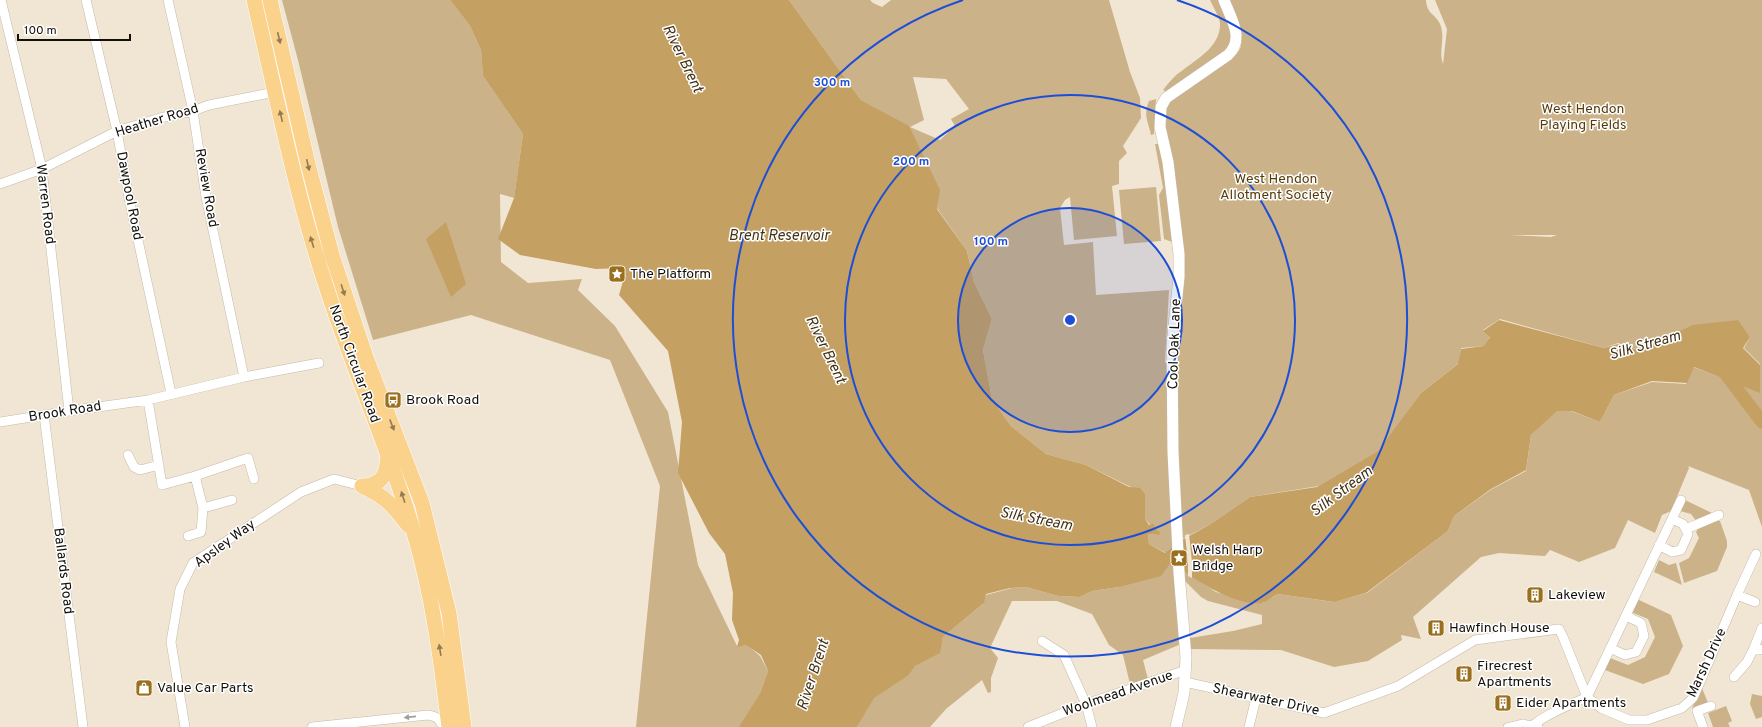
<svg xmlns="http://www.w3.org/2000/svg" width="1762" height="727" font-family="Overpass,sans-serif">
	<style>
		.green { fill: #cbb288; fill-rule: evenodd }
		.water { fill: #c4a063 }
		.pier { fill: #f1e6d4 }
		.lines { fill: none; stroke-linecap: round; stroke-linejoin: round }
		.river { stroke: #c4a063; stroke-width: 13 }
		.pedestrian-casing { stroke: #c4b9a8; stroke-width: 8 }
		.minor-casing { stroke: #c4b9a8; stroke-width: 10 }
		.tertiary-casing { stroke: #c4b9a8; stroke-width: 12 }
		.trunk-casing { stroke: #fff; stroke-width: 16 }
		.pedestrian { stroke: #fff; stroke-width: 7 }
		.minor { stroke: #fff; stroke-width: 9 }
		.tertiary { stroke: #fff; stroke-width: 11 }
		.trunk { stroke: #fad28c; stroke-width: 15 }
		.oneway { fill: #927b52 }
		.oneway2 { fill: #a19f9d }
		.ring { fill: none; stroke: #1d4ed8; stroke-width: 2 }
		.labels { text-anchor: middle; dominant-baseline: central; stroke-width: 3; stroke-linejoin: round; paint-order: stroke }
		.park-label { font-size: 14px; fill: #553c0a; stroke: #fff }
		.street-label { font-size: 14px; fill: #13100a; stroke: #fff }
		.poi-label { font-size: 14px; fill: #13100a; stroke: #fff; text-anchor: start }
		.water-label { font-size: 15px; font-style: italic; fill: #423216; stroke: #fff }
		.centre { fill: #1d4ed8; stroke: #fff; stroke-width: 2 }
		.ring-label { font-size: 12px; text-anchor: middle; font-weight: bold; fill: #1d4ed8; stroke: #fff; stroke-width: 3; stroke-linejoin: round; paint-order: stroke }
	</style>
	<rect width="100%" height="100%" fill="#f1e6d4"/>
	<path class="green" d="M282,0H450L470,26L481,50L483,76L523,134L514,198L500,194L501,262L528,283L582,279L578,290L615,326L668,412L698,565L737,646L747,645L760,656L768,671L760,693L740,727H636L660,486L610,360L471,315L373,340L338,227L298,60Z
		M789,0H870L873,3L882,7L891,0H1109L1130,72L1140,98L1141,118L1123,146L1127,153L1119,161V184L1112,186L1117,236L1074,240L1070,197L1065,200L1060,208L1064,245L1093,242L1096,295L1169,290L1165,362L1178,363L1176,351L1184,261L1164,122L1166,104L1232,58C1236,54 1241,50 1241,45C1243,35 1230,10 1226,0H1426C1427,15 1435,13 1440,24C1446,39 1438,50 1443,64L1447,29L1435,0H1762V527L1749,490L1688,466L1689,468L1671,511L1662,515L1655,533L1628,520L1615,548L1579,562L1550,550L1545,556L1499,553L1481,557L1413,617L1421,639L1401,635L1402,640L1368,661L1334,667L1281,650L1191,649L1190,638L1233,631L1262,624V615L1208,601L1201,597L1184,580L1183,570L1216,592L1249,602L1263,603L1278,594L1333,602L1367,593L1448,531L1454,516L1492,489L1526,471L1531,435L1556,411H1571L1600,422L1614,395L1652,382L1686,384L1693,367L1760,392V364L1744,348L1750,337L1737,320L1639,350L1618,343L1604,348L1500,319L1483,330L1490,336L1485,346L1461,348L1459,363L1421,393L1380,450L1319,486L1250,497L1209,525L1180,540L1166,553L1149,544L1148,534L1159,535L1145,519V494L1086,465L1046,454L1011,426L992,399L983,350L992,319L974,282L967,251L937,208L939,192L909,127L861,100ZM913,77L946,79L969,109L951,119L955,126L940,140L910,127L924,120ZM1509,235H1557L1551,237Z
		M1210,0H1220L1233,32L1232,46L1170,93L1163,90C1169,82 1175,75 1183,70C1198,58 1221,46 1220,23C1219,16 1213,7 1210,0Z
		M1156,99L1154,134L1151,135C1148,120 1143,116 1149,101Z
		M1155,144H1160L1173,233L1172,242L1164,239L1159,195L1163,188Z
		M1156,187L1161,241L1124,244L1119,190Z
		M1685,500L1714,514L1697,522L1691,514L1680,511Z
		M1716,520L1720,521L1727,541V547L1717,571L1684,583L1679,563L1689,558L1699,538L1696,532L1699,527Z
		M1172,560L1176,564L1181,644L1143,660L1149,683L1131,688L1123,655L1109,645L1092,614L1057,601H1012L990,648L998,658L991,678V692L988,693L982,680L946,709L930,727H857L873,698L908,676L914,666L939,653L943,637L983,604L986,595L1012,588L1026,587L1058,596L1080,597L1092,591L1119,587Z
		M1659,560L1669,565L1676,563L1682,585L1654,572Z
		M1637,599L1671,615L1683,646L1669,674L1643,684L1605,670L1610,658L1628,665L1645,657L1655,637L1648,619L1631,612Z
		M1702,688L1708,703L1692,708Z
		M1752,694L1762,696V717L1756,719L1750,704Z
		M1726,706L1732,721L1728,723L1730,727H1713L1708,713Z"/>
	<path class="water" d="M450,0H789L861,100L909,126L940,190L937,209L967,251L974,282L992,319L983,350L992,399L1011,426L1046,454L1086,465L1129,487L1140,488L1145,494V519L1149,525L1154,524L1155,529L1160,532L1159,535L1148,534L1149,544L1165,553L1180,541L1209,525L1250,497L1317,487L1378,451L1421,393L1458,364L1461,349L1484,346L1490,337L1483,331L1499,320L1604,348L1618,344L1639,350L1693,325L1738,320L1750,337L1743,348L1760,365V393L1694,367L1687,383L1652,381L1614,395L1600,422L1572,411H1557L1531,435L1526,470L1491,489L1454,516L1448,531L1366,593L1334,602L1278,594C1273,596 1267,602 1262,603C1236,607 1190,578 1172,561L1161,576L1119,587L1092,591L1080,597L1058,596L1026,587L1010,588L986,594L984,603L943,637L940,653L915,666L908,676L874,698L857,727H739L760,693L768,671L761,655L746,645L737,647L739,640L732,620L733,593L725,554L709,533L678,473L682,422L668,351L619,295L624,278L621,268L596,269L520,255L498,239L514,198L523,134L483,76L481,50L470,26Z
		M446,222L466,284L451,297L426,239Z"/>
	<path class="pier" d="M1189,534L1192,562V578L1188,576V562L1185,535Z"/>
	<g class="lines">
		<path class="river" d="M1722,369L1762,422"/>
		<g class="pedestrian-casing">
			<path id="pedestrian" d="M1507,727L1523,723L1539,727"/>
		</g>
		<g class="minor-casing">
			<path id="minor" d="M1,0L42,169L69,411
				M86,0L117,131L130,203L171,393
				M168,0L193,111L206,197L244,377
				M0,184L42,169L117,131L160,118L193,111L209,105L275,92
				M148,400L162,485L195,476L248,458L254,479
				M44,415L83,727
				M0,422L69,411L148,400L244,377L319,363
				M128,455L134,467L140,470L159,465
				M195,476L203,508L232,500
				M1686,529L1719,515
				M188,536L201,532L203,508
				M1659,545L1672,552L1681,550L1688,534L1683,524L1672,519
				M1737,595L1755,602
				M1762,628L1754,648L1762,650
				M1042,641L1064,655L1086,704L1092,727
				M1610,648L1625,655L1636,652L1644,636L1641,623L1626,616
				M1734,677L1747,662L1754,648
				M1185,682L1324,713L1398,686L1475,640L1559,629L1563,637L1587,697
				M1587,697L1681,500
				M1533,725C1550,712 1568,706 1587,697L1601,708L1629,720H1647L1682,708L1693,698L1701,680L1737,595L1756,554
				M185,727L171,642L180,589L193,563L301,492L334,479L362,486
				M312,727L428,715C437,716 440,720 443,727
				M1028,727L1086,704L1186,670
				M1249,727L1256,698
				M1703,727L1697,711L1711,706"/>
		</g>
		<g class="tertiary-casing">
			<path id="tertiary" d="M1176,727L1184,693L1186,658L1179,573L1173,452L1172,346L1179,277V254L1168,162L1160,127L1161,107L1166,98L1228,55C1245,39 1231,19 1224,0"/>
		</g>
		<g class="trunk-casing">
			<path id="trunk" d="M254,0C276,95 295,191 325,283C352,368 389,448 414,533C433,597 441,661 449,727
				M270,0L309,168L332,255L367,360L422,503L449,613L464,727
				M362,486C385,496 393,506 408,525
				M362,486C383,486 387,473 388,455"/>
		</g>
		<use href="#pedestrian" class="pedestrian"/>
		<use href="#minor" class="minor"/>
		<use href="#tertiary" class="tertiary"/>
		<use href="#trunk" class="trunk"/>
	</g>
	<defs><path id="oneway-solid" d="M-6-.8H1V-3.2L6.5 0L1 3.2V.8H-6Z"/></defs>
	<g class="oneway">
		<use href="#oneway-solid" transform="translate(279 38) rotate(77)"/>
		<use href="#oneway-solid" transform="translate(281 116) rotate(-103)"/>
		<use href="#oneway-solid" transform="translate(308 165) rotate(77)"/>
		<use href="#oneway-solid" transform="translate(312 242) rotate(-107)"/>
		<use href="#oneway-solid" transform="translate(343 290) rotate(72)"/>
		<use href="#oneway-solid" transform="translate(392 425) rotate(69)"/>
		<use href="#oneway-solid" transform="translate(403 497) rotate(-108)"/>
		<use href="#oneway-solid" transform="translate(440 650) rotate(-99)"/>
	</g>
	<use class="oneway2" href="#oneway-solid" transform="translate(410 717) rotate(174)"/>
	<circle cx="1070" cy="320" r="112" fill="#1d4ed8" fill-opacity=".12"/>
	<g class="ring">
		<circle cx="1070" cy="320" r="112"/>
		<circle cx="1070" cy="320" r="225"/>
		<path d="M1177 0A337 337 0 1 1 963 0"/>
	</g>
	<defs>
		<g id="sight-square" transform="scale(0.9)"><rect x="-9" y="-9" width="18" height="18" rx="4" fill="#9a701e" stroke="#fff"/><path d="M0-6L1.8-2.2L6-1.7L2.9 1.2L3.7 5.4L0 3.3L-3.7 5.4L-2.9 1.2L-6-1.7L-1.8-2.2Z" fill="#fff"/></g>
		<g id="bus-square" transform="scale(0.9)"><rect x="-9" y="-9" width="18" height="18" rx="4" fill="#9a701e" stroke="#fff"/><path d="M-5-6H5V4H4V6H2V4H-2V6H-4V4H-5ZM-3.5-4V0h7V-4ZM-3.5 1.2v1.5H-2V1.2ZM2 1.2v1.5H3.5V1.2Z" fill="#fff"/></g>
		<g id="building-square" transform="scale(0.9)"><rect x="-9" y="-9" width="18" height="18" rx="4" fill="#9a701e" stroke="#fff"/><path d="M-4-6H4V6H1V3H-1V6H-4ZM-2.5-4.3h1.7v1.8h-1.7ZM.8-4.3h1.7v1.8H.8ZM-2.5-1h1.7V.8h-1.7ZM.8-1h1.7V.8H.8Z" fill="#fff"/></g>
		<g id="shop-square" transform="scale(0.9)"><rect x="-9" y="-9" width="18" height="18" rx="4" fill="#9a701e" stroke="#fff"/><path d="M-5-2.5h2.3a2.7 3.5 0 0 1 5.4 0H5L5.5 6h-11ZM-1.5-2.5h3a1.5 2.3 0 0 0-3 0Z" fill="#fff"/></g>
	</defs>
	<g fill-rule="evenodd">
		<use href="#sight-square" x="617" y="274"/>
		<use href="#bus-square" x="393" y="400"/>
		<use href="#sight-square" x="1179" y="558"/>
		<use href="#building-square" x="1535" y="595"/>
		<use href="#building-square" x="1436" y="628"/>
		<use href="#building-square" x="1464" y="674"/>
		<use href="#shop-square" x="144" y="688"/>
		<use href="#building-square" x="1503" y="703"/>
	</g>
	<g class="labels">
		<g class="park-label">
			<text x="1583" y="109">West Hendon<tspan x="1583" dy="16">Playing Fields</tspan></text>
			<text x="1276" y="179">West Hendon<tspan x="1276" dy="16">Allotment Society</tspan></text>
		</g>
		<g class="street-label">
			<text transform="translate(157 121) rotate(-17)">Heather Road</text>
			<text transform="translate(206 188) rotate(80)">Review Road</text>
			<text transform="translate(129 196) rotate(79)">Dawpool Road</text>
			<text transform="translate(45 204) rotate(83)">Warren Road</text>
			<text transform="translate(1175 344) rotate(-88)">Cool Oak Lane</text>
			<text transform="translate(354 364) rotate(70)">North Circular Road</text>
			<text transform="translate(65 412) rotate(-9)">Brook Road</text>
			<text transform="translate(225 544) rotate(-36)">Apsley Way</text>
			<text transform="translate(63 571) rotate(83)">Ballards Road</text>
			<text transform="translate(1707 663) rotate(-65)">Marsh Drive</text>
			<text transform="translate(1118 694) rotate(-19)">Woolmead Avenue</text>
			<text transform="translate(1266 700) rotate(12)">Shearwater Drive</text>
		</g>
		<g class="poi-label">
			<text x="630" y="274">The Platform</text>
			<text x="406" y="400">Brook Road</text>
			<text x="1192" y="550">Welsh Harp<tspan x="1192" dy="16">Bridge</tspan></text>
			<text x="1548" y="595">Lakeview</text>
			<text x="1449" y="628">Hawfinch House</text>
			<text x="1477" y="666">Firecrest<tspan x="1477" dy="16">Apartments</tspan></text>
			<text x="157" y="688">Value Car Parts</text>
			<text x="1516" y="703">Eider Apartments</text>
		</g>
		<g class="water-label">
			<text transform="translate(682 59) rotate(64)">River Brent</text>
			<text x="779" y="236">Brent Reservoir</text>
			<text transform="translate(1645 346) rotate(-16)">Silk Stream</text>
			<text transform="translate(825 350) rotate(64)">River Brent</text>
			<text transform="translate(1342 492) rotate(-37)">Silk Stream</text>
			<text transform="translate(1036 520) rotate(11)">Silk Stream</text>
			<text transform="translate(814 675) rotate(-72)">River Brent</text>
		</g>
	</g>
	<circle cx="1070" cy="320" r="6" class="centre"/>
	<g class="ring-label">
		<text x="832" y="86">300 m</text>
		<text x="911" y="165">200 m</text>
		<text x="991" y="245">100 m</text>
	</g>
	<path d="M18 34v6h112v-6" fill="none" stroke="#13100a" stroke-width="2"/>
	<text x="24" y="34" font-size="12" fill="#13100a" stroke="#ffffff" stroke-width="3" paint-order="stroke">100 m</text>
</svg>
